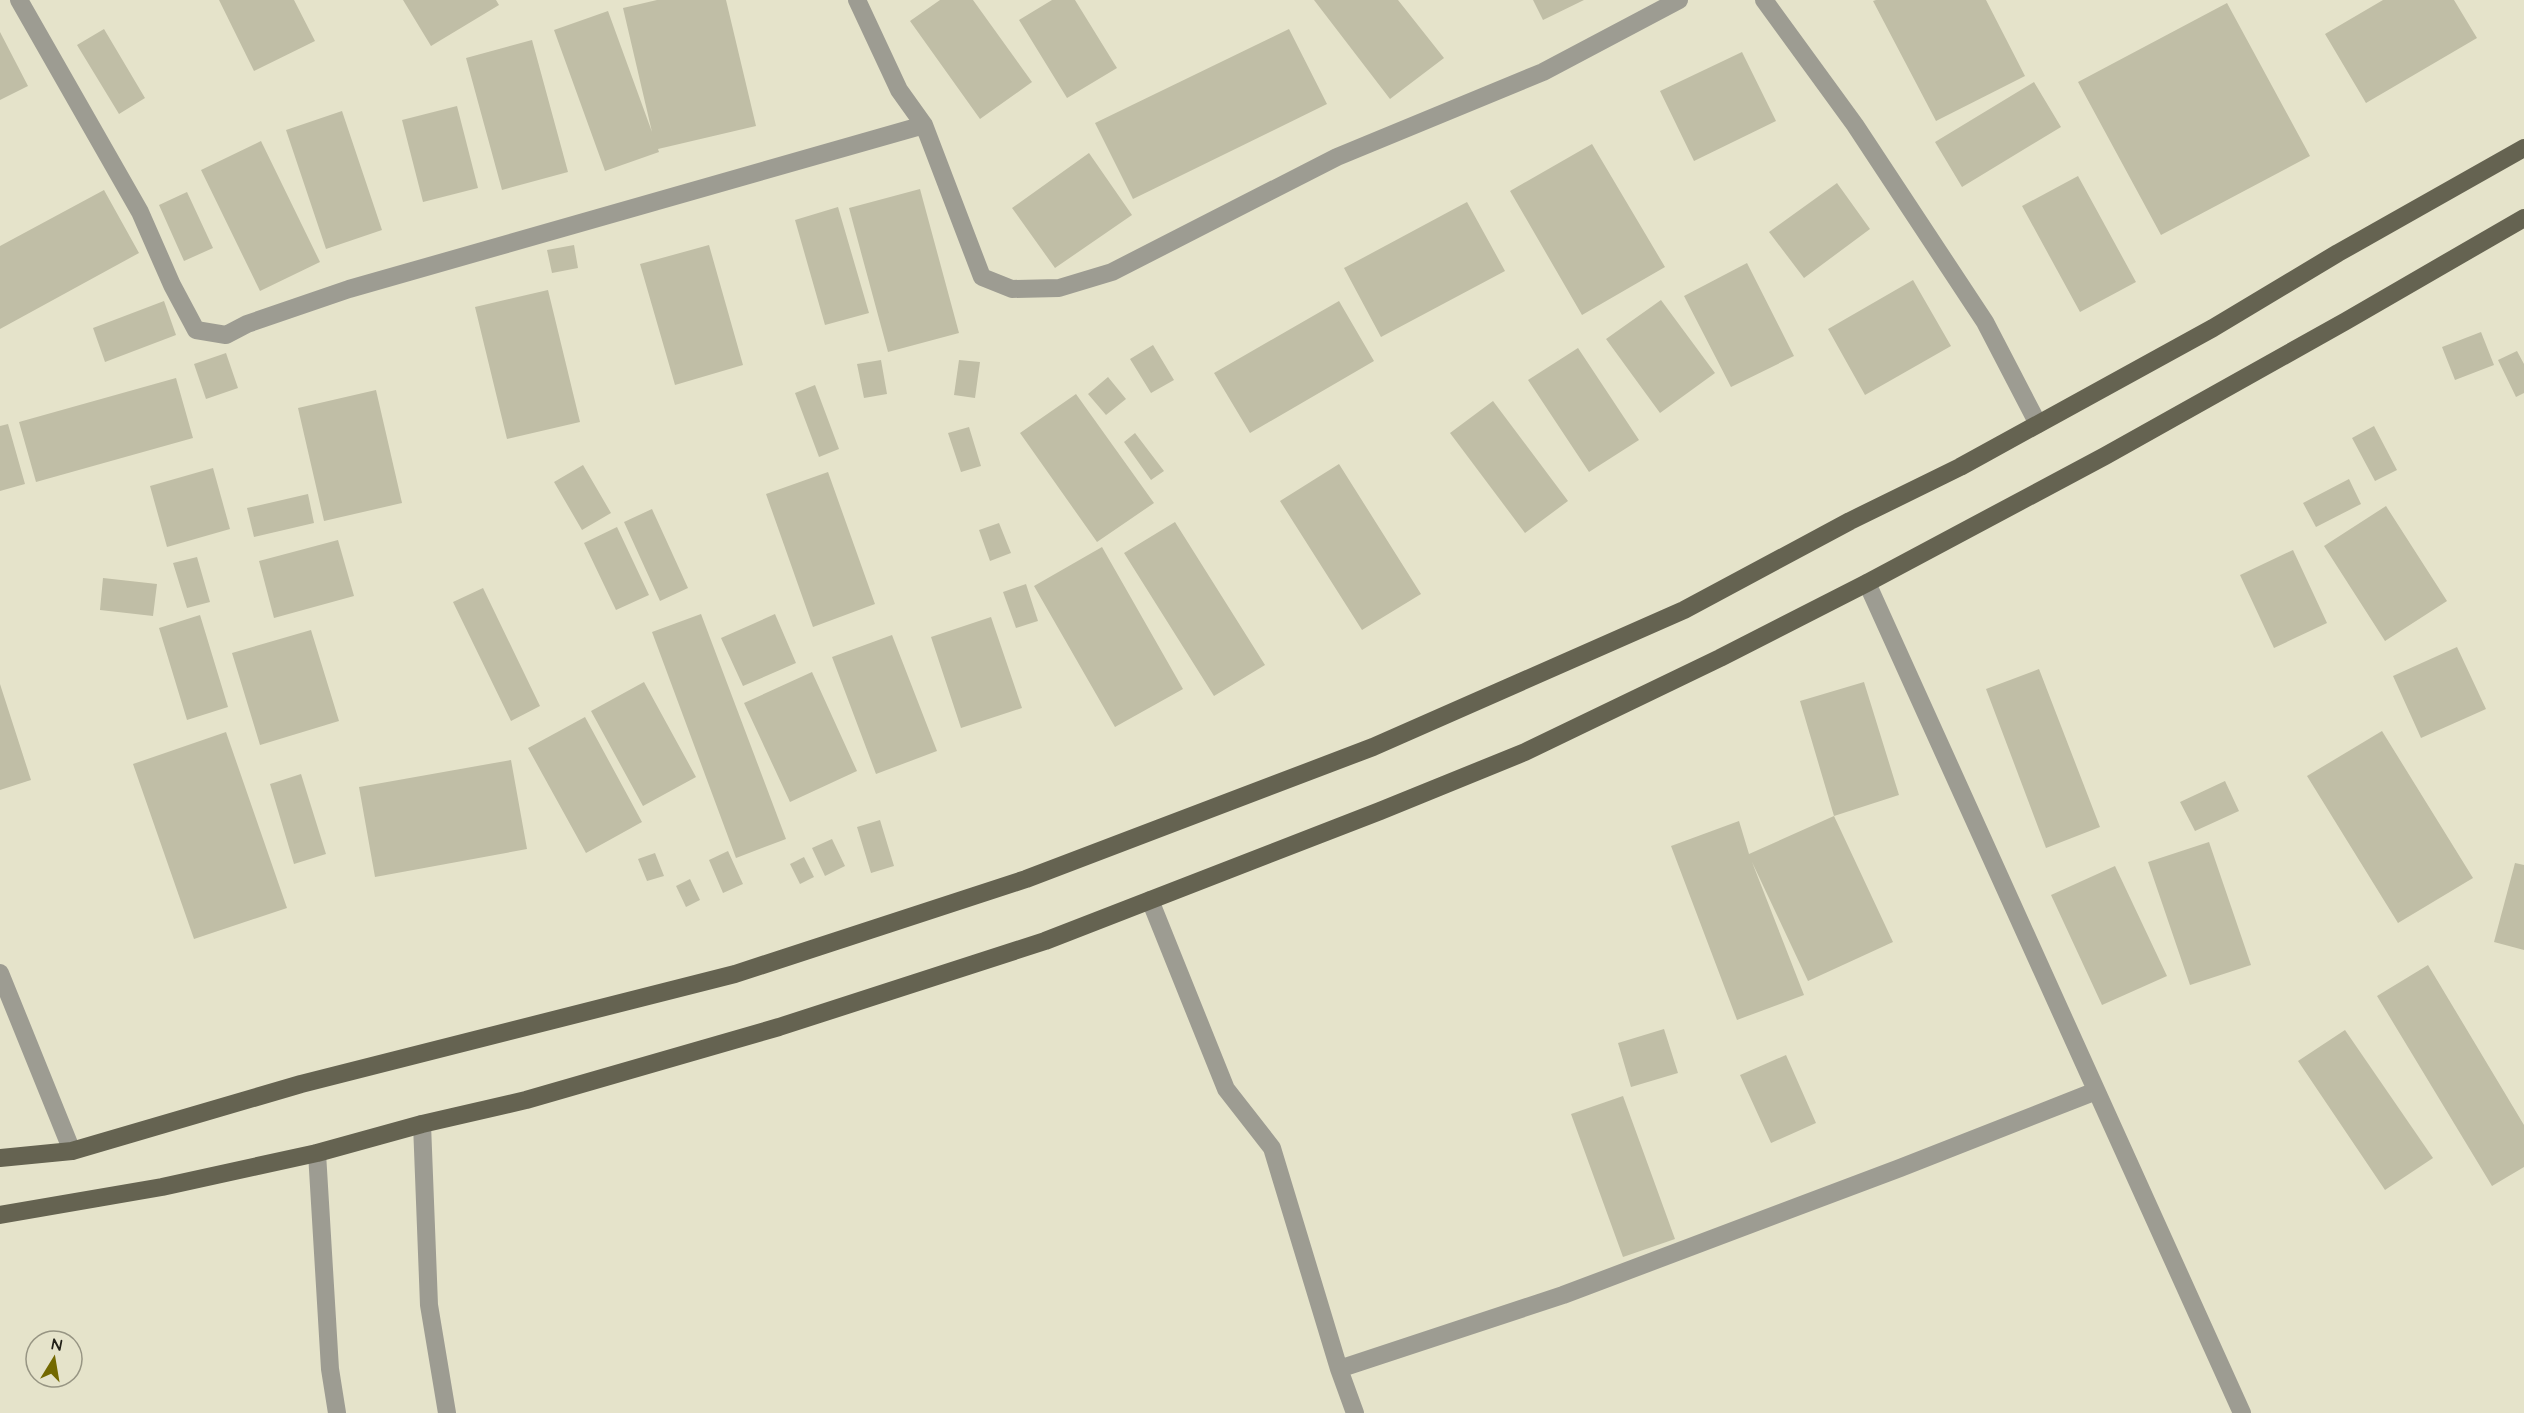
<svg xmlns="http://www.w3.org/2000/svg" width="2524" height="1413" font-family="Quicksand,sans-serif">
	<style>
		.building { fill: #c0bea6 }
		.lines { fill: none; stroke-linecap: round; stroke-linejoin: round }
		.street { stroke: #9d9c92; stroke-width: 18 }
		.primary { stroke: #656351; stroke-width: 18 }
	</style>
	<rect width="100%" height="100%" fill="#e5e3ca"/>
	<path class="building" d="M219,0H294L315,41L254,71Z
		M403,0H496L499,5L431,46Z
		M657,0H726L756,126L658,149L659,152L605,171L554,30L608,11L652,132L623,8Z
		M940,0H973L1032,82L980,119L910,21Z
		M1052,0H1075L1117,68L1067,98L1019,20Z
		M1314,0H1398L1444,58L1390,99Z
		M1533,0H1584L1543,20Z
		M1876,0H1986L2025,76L1936,121L1873,1Z
		M2383,0H2454L2477,38L2366,103L2325,34Z
		M2227,3L2310,156L2161,235L2078,82Z
		M104,29L145,98L119,114L77,45Z
		M1289,29L1327,104L1133,199L1095,123Z
		M0,32L28,86L0,100Z
		M532,40L568,172L502,190L466,58Z
		M1742,52L1776,121L1694,161L1660,91Z
		M2034,82L2061,127L1962,187L1935,142Z
		M457,106L478,188L423,202L402,120Z
		M342,111L382,230L326,249L286,130Z
		M261,141L320,262L260,291L201,170Z
		M1592,144L1665,267L1582,315L1510,191Z
		M1089,153L1132,215L1055,268L1012,208Z
		M2078,176L2136,282L2080,312L2022,206Z
		M1837,183L1870,229L1804,278L1769,232Z
		M920,189L959,333L888,352L849,208Z
		M104,190L139,253L0,329V246Z
		M187,192L213,248L184,261L159,205Z
		M1467,202L1505,271L1381,337L1344,268Z
		M838,207L869,313L825,325L795,220Z
		M574,245L578,268L552,273L547,250Z
		M709,245L743,365L675,385L640,264Z
		M1747,263L1794,356L1731,387L1684,296Z
		M1913,280L1951,346L1865,395L1828,329Z
		M548,290L580,422L507,439L475,307Z
		M1661,300L1715,373L1660,413L1606,339Z
		M164,301L176,335L105,362L93,328Z
		M1339,301L1374,361L1250,433L1214,373Z
		M2481,332L2494,365L2455,380L2442,347Z
		M1153,345L1174,380L1151,393L1130,359Z
		M1578,348L1639,440L1589,472L1528,380Z
		M2517,351L2524,364V393L2516,397L2498,360Z
		M226,353L238,388L206,399L194,364Z
		M881,360L887,394L864,398L857,364Z
		M959,360L980,362L975,398L954,395Z
		M1108,377L1126,399L1106,415L1088,394Z
		M176,378L193,438L36,482L19,422Z
		M815,385L839,449L819,457L795,393Z
		M376,390L402,503L324,521L298,408Z
		M1076,394L1154,503L1097,542L1020,433Z
		M1493,401L1568,501L1525,533L1450,433Z
		M8,424L25,484L0,491V426Z
		M2374,426L2397,470L2375,481L2352,438Z
		M969,427L981,466L961,472L948,433Z
		M1135,433L1164,471L1151,480L1124,442Z
		M1339,464L1421,594L1362,630L1280,501Z
		M583,465L611,513L582,530L554,482Z
		M213,468L230,529L167,547L150,486Z
		M828,472L875,604L813,627L766,494Z
		M2349,479L2361,504L2316,527L2303,503Z
		M308,494L314,523L254,537L247,508Z
		M2386,506L2447,601L2385,641L2324,546Z
		M652,509L688,588L660,601L624,522Z
		M1175,522L1265,665L1214,696L1124,553Z
		M999,523L1011,553L990,561L979,530Z
		M617,527L649,595L616,610L584,543Z
		M338,540L354,596L274,618L259,561Z
		M1102,547L1183,689L1115,727L1034,586Z
		M2293,550L2327,623L2274,648L2240,575Z
		M197,557L210,602L187,608L173,563Z
		M103,578L157,584L153,616L100,610Z
		M1026,584L1038,621L1016,628L1003,592Z
		M483,588L540,706L511,721L453,602Z
		M701,614L786,839L736,858L652,632Z
		M775,614L796,663L743,686L721,638Z
		M200,615L228,707L187,720L159,628Z
		M991,617L1022,708L961,728L931,637Z
		M311,630L339,721L260,745L232,653Z
		M892,635L937,751L876,774L832,657Z
		M2457,647L2486,709L2421,738L2393,676Z
		M2039,669L2100,827L2046,848L1986,689Z
		M812,672L857,771L790,802L744,703Z
		M644,682L696,777L643,806L591,711Z
		M1864,682L1899,795L1834,816L1800,701Z
		M0,684L31,780L0,790Z
		M585,717L642,822L586,853L528,748Z
		M2382,731L2473,878L2398,923L2307,776Z
		M226,732L287,908L194,939L133,764Z
		M511,760L527,849L375,877L359,787Z
		M301,774L326,854L294,864L270,784Z
		M2225,781L2239,811L2195,831L2180,802Z
		M1834,816L1893,942L1808,981L1752,862L1804,995L1737,1020L1671,846L1739,821L1749,854Z
		M880,820L894,866L871,873L857,827Z
		M832,839L845,866L825,876L812,848Z
		M2209,842L2251,965L2190,985L2148,862Z
		M728,851L743,884L723,893L709,860Z
		M655,853L664,876L647,881L638,859Z
		M804,857L814,877L800,884L790,864Z
		M2515,863L2524,865V950L2494,942Z
		M2115,866L2167,976L2102,1005L2051,895Z
		M690,879L700,900L686,907L676,886Z
		M2428,965L2524,1125V1167L2492,1186L2377,996Z
		M1664,1029L1678,1073L1631,1087L1618,1043Z
		M2345,1030L2433,1158L2385,1190L2298,1061Z
		M1786,1055L1816,1123L1771,1143L1740,1075Z
		M1623,1096L1675,1239L1623,1257L1571,1114Z"/>
	<g class="lines">
		<path class="street" d="M19,0L140,212L172,285L196,330L226,335L247,324L349,289L924,125
			M857,0L899,90L924,125L982,277L1012,289L1059,288L1112,272L1337,157L1543,72L1679,0
			M1764,0L1855,125L1985,322L2038,424
			M1867,583L2242,1413
			M1150,900L1226,1089L1272,1148L1339,1369L1355,1413
			M0,973L72,1151
			M422,1124L429,1305L447,1413
			M317,1153L330,1369L337,1413
			M1339,1369L1563,1295L1900,1168L2096,1091"/>
		<path class="primary" d="M0,1158L72,1151L301,1084L735,974L1026,879L1373,747L1684,610L1850,521L1960,467L2213,328L2338,253L2524,148
			M0,1215L162,1187L317,1153L422,1124L526,1100L779,1027L1045,941L1380,811L1525,752L1720,658L1867,583L2105,456L2346,321L2524,218"/>
	</g>
	<g transform="translate(54 1359) rotate(11)"><circle r="28" fill="#e5e3ca" stroke="#979583" stroke-width="1.5"/>
	<path d="M0-4.5L10 22L0 15L-10 22Z" fill="#736900"/>
	<text y="-9" font-size="16" font-weight="bold" text-anchor="middle" fill="#222118">N</text>
	</g>
</svg>
